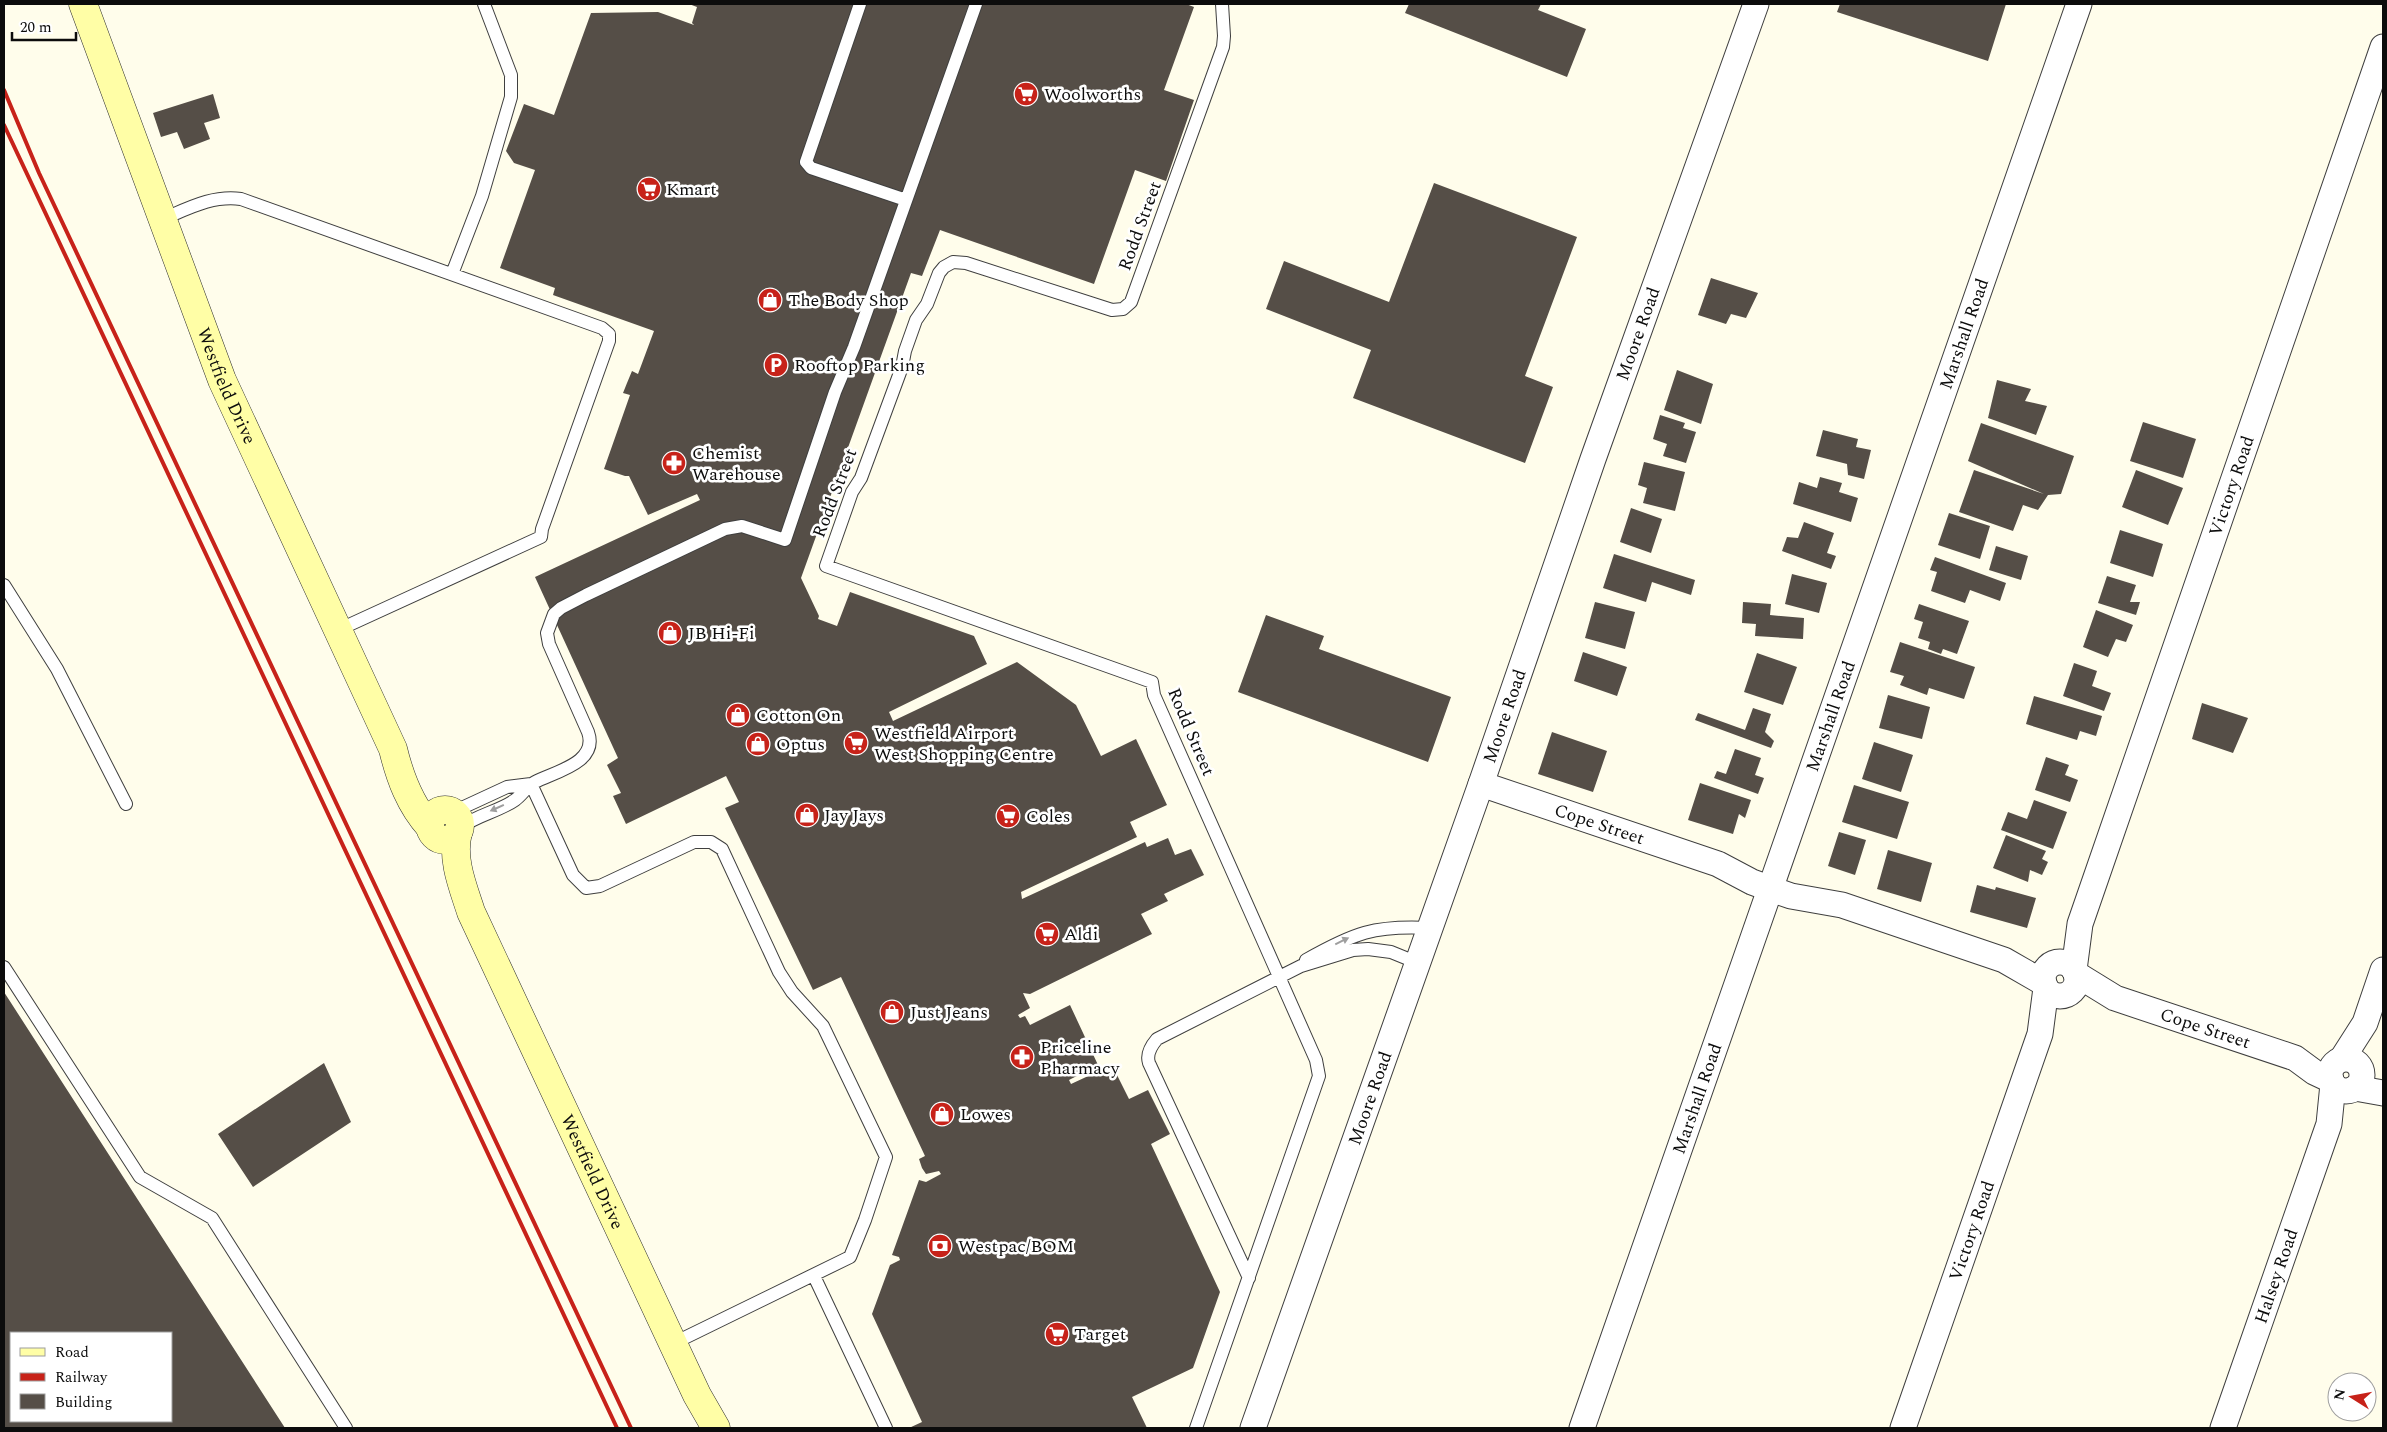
<svg xmlns="http://www.w3.org/2000/svg" width="2387" height="1432" font-family="Spectral,serif">
	<style>
		.building { fill: #554e47; fill-rule: evenodd }
		.lines { fill: none; stroke-linecap: round; stroke-linejoin: round }
		.lane-casing { stroke: #3f3f3f; stroke-width: 14 }
		.street-casing { stroke: #3f3f3f; stroke-width: 27 }
		.secondary-casing { stroke: #2e2e2e; stroke-width: 29 }
		.lane { stroke: #fff; stroke-width: 12 }
		.street { stroke: #fff; stroke-width: 25 }
		.secondary { stroke: #fffea6; stroke-width: 28 }
		.rail { stroke: #c72219; stroke-width: 4 }
		.oneway { fill: #9e9e9e }
		.labels { text-anchor: middle; dominant-baseline: central; stroke-width: 5; stroke-linejoin: round; paint-order: stroke }
		.poi-label { font-size: 18px; fill: #0c0c0c; stroke: #fff; text-anchor: start }
		.street-label { font-size: 18px; fill: #0c0c0c; stroke: #fff }
	</style>
	<rect width="100%" height="100%" fill="#fffdeb"/>
	<path class="building" d="M689,4H1186L1194,7L1164,90L1194,100L1166,181L1135,170L1094,284L940,230L922,276L911,273L801,578L819,616L818,619L837,626L850,592L974,636L987,664L889,712L893,721L1017,662L1076,705L1101,756L1136,739L1167,805L1130,822L1137,837L1021,892L1022,899L1145,842L1147,847L1168,838L1175,855L1191,849L1204,875L1164,894L1168,901L1141,914L1152,934L1030,994L1023,993L1030,1008L1018,1015L1020,1018L1025,1016L1030,1025L1070,1005L1098,1065L1069,1080L1071,1084L1112,1065L1129,1099L1148,1090L1170,1134L1151,1144L1220,1292L1193,1368L1132,1397L1147,1428H909L922,1422L872,1314L890,1265L900,1260L899,1257L892,1255L919,1180L926,1182L941,1174L939,1171L926,1174L922,1168L919,1159L925,1156L841,977L813,990L725,808L739,802L726,776L626,824L613,796L621,793L607,765L618,758L535,577L700,500L697,494L648,515L629,476H625L604,469L630,395L623,393L627,383L632,371L638,374L654,331L553,295L555,288L500,268L535,170L514,163L506,151L524,104L554,115L591,13L658,12L694,25L692,23L697,7Z
		M1409,4H1541L1538,10L1586,29L1567,77L1405,13Z
		M1840,4H2006L1988,61L1837,12Z
		M213,94L220,118L204,123L210,139L184,149L177,132L161,137L153,113Z
		M1434,183L1577,237L1525,376L1553,387L1525,463L1353,398L1371,350L1266,309L1284,261L1389,302Z
		M1711,278L1758,293L1746,318L1731,314L1726,324L1698,315Z
		M1677,370L1713,384L1701,424L1664,410Z
		M1997,380L2031,389L2025,401L2047,406L2036,435L1988,418Z
		M1660,415L1685,423L1683,428L1696,432L1686,463L1663,456L1667,444L1653,439Z
		M2143,422L2196,439L2183,478L2130,461Z
		M1981,423L2074,456L2061,494L2048,495L2038,510L2023,505L2013,531L1959,512L1974,470L2044,494L1968,461Z
		M1823,430L1858,439L1856,447L1871,450L1864,479L1848,475L1847,464L1816,456Z
		M1644,462L1685,472L1675,511L1643,503L1647,488L1638,485Z
		M2136,470L2183,488L2168,525L2122,507Z
		M1820,477L1842,483L1839,492L1858,498L1851,522L1793,504L1799,482L1817,488Z
		M1631,508L1662,519L1651,553L1620,542Z
		M1949,513L1990,526L1980,559L1938,545Z
		M1804,522L1834,533L1827,553L1836,556L1831,569L1782,551L1787,537L1798,538Z
		M2120,530L2163,544L2153,577L2110,563Z
		M1996,546L2028,556L2021,580L1989,570Z
		M1614,554L1695,580L1691,595L1652,582L1646,602L1603,588Z
		M1935,557L2006,583L2000,601L1970,590L1965,603L1931,591L1937,572L1930,570Z
		M1792,574L1827,583L1819,613L1785,604Z
		M2107,576L2136,585L2130,602H2140L2136,615L2098,603Z
		M1595,602L1635,612L1625,649L1585,638Z
		M1743,602L1771,604L1770,615L1804,618L1803,639L1755,636L1756,624L1742,623Z
		M1919,604L1969,621L1957,654L1943,649L1941,654L1928,649L1930,642L1918,638L1923,622L1914,619Z
		M2096,610L2133,625L2126,642L2116,639L2108,657L2083,647Z
		M1266,615L1324,636L1319,649L1451,697L1428,762L1238,692Z
		M1900,642L1975,667L1964,699L1929,688L1927,695L1900,685L1904,676L1890,672Z
		M1583,652L1627,667L1617,696L1574,681Z
		M1757,653L1797,667L1783,705L1744,692Z
		M2074,663L2097,671L2092,686L2111,693L2104,711L2063,696Z
		M1888,695L1930,707L1922,739L1879,728Z
		M2034,696L2102,716L2096,736L2080,731L2077,740L2026,724Z
		M2202,703L2248,718L2233,753L2192,739Z
		M1753,708L1771,714L1765,732L1774,741L1771,748L1695,720L1698,713L1745,730Z
		M1552,732L1607,751L1593,792L1538,774Z
		M1874,742L1913,755L1901,792L1862,779Z
		M1735,749L1761,758L1755,775L1764,778L1758,794L1714,778L1717,771L1726,774Z
		M2046,757L2069,765L2065,775L2078,780L2070,802L2035,790Z
		M1700,783L1751,800L1745,818L1739,814L1733,834L1688,820Z
		M1854,785L1909,802L1897,839L1842,822Z
		M2034,800L2067,812L2053,849L2001,830L2008,812L2027,819Z
		M1839,832L1866,840L1855,875L1828,866Z
		M2006,835L2046,851L2042,859L2048,862L2042,875L2030,870L2028,882L1993,868Z
		M1888,850L1932,863L1921,902L1877,889Z
		M1977,885L1995,890L1996,887L2036,898L2027,928L1970,912Z
		M4,992L285,1428H4ZM11,1333H171V1421H11Z
		M324,1063L351,1122L253,1187L218,1134Z"/>
	<g class="lines">
		<g class="lane-casing">
			<path id="lane" d="M860,4L806,162L811,168L906,200
				M163,219C189,208 213,195 241,199L602,328L609,334V341L542,529L541,537L338,630
				M452,274L482,196L511,97V75L484,4
				M4,585L57,669L126,804
				M531,784L573,875L586,888L600,886L694,842H711L722,849L779,972L792,992L823,1026L886,1157L865,1220L850,1257L674,1343
				M453,812L507,787L531,784
				M460,828C476,815 498,812 515,800C522,795 527,786 535,782C554,772 599,763 588,732L549,644L547,633L554,614L561,608L586,595L725,529L742,526L785,540L835,392L854,347L976,4
				M1306,960C1354,933 1374,925 1430,928
				M4,967L140,1177L212,1218L346,1428
				M814,1276L886,1428
				M1249,1278L1149,1063C1146,1054 1151,1046 1157,1039L1301,966L1353,950L1368,949L1391,952L1418,963
				M1196,1428L1319,1076L1316,1060L1154,695L1152,682L826,566L852,492L861,478L902,367L905,351L916,320L927,304L939,273L944,267L953,262L966,263L1112,310L1123,309L1131,302L1223,47L1224,36L1222,4"/>
		</g>
		<g class="street-casing">
			<g id="street">
				<path id="s1" d="M1481,784L1718,864L1752,882L1771,889L1791,896L1842,905L2004,960L2044,983"/>
				<circle cx="2060" cy="979" r="17"/>
				<path id="s2" d="M2074,970L2080,924L2383,47"/>
				<path id="s3" d="M2076,974L2115,998L2295,1058L2314,1072L2331,1080"/>
				<path d="M2342,1059L2365,1023L2383,970"/>
				<circle cx="2346" cy="1075" r="16"/>
				<path d="M2355,1088L2383,1093"/>
				<path id="s4" d="M1253,1428L1481,784L1593,459L1756,4"/>
				<path id="s5" d="M1582,1428L2079,4"/>
				<path id="s6" d="M1903,1428L2040,1034L2046,988"/>
				<path id="s7" d="M2223,1428L2329,1124L2333,1084"/>
			</g>
		</g>
		<g class="secondary-casing">
			<g id="secondary">
				<path id="s8" d="M83,4L222,380L393,749C400,778 410,805 430,827"/>
				<circle cx="445" cy="825" r="15"/>
				<path id="s9" d="M458,832C451,859 463,887 471,912L697,1395L716,1428"/>
			</g>
		</g>
		<use href="#lane" class="lane"/>
		<use href="#street" class="street"/>
		<use href="#secondary" class="secondary"/>
		<path class="rail" d="M4,90L39,173L631,1428
			M4,125L617,1428"/>
	</g>
	<defs><path id="oneway-solid" d="M-6-.8H1V-3.2L6.5 0L1 3.2V.8H-6Z" transform="scale(1.25)"/></defs>
	<g class="oneway">
		<use href="#oneway-solid" transform="translate(497 808) rotate(156)"/>
		<use href="#oneway-solid" transform="translate(1342 941) rotate(-26)"/>
	</g>
	<defs>
		<g id="supermarket-disc" transform="scale(1.25)"><circle r="9.5" fill="#c72219" stroke="#fff"/><path d="M-6-5.5h2.5l.6 2H6L4.5 2H-2.5L-4.4-4H-6ZM-1.5 3.2a1.3 1.3 0 1 0 .1 0ZM3 3.2a1.3 1.3 0 1 0 .1 0Z" fill="#fff"/></g>
		<g id="shop-disc" transform="scale(1.25)"><circle r="9.5" fill="#c72219" stroke="#fff"/><path d="M-5-2.5h2.3a2.7 3.5 0 0 1 5.4 0H5L5.5 6h-11ZM-1.5-2.5h3a1.5 2.3 0 0 0-3 0Z" fill="#fff"/></g>
		<g id="parking-disc" transform="scale(1.25)"><circle r="9.5" fill="#c72219" stroke="#fff"/><path d="M-3.5-5.5H1a3.5 3.5 0 0 1 0 7H-1V5.5H-3.5ZM-1-3.4V-.6H.8a1.4 1.4 0 0 0 0-2.8Z" fill="#fff"/></g>
		<g id="pharmacy-disc" transform="scale(1.25)"><circle r="9.5" fill="#c72219" stroke="#fff"/><path d="M-2-6h4v4h4v4h-4v4h-4v-4h-4v-4h4Z" fill="#fff"/></g>
		<g id="bank-disc" transform="scale(1.25)"><circle r="9.5" fill="#c72219" stroke="#fff"/><path d="M-6-4H6V4H-6ZM0-2.3a2.3 2.3 0 1 0 0 4.6a2.3 2.3 0 1 0 0-4.6Z" fill="#fff"/></g>
	</defs>
	<g fill-rule="evenodd">
		<use href="#supermarket-disc" x="1026" y="94"/>
		<use href="#supermarket-disc" x="649" y="189"/>
		<use href="#shop-disc" x="770" y="300"/>
		<use href="#parking-disc" x="776" y="365"/>
		<use href="#pharmacy-disc" x="674" y="463"/>
		<use href="#shop-disc" x="670" y="633"/>
		<use href="#shop-disc" x="738" y="715"/>
		<use href="#supermarket-disc" x="856" y="743"/>
		<use href="#shop-disc" x="758" y="744"/>
		<use href="#shop-disc" x="807" y="815"/>
		<use href="#supermarket-disc" x="1008" y="816"/>
		<use href="#supermarket-disc" x="1047" y="934"/>
		<use href="#shop-disc" x="892" y="1012"/>
		<use href="#pharmacy-disc" x="1022" y="1057"/>
		<use href="#shop-disc" x="942" y="1114"/>
		<use href="#bank-disc" x="940" y="1246"/>
		<use href="#supermarket-disc" x="1057" y="1334"/>
	</g>
	<g class="labels">
		<g class="poi-label">
			<text x="1044" y="94">Woolworths</text>
			<text x="666" y="189">Kmart</text>
			<text x="788" y="300">The Body Shop</text>
			<text x="794" y="365">Rooftop Parking</text>
			<text x="692" y="453">Chemist<tspan x="692" dy="21">Warehouse</tspan></text>
			<text x="688" y="633">JB Hi-Fi</text>
			<text x="756" y="715">Cotton On</text>
			<text x="874" y="733">Westfield Airport<tspan x="874" dy="21">West Shopping Centre</tspan></text>
			<text x="776" y="744">Optus</text>
			<text x="824" y="815">Jay Jays</text>
			<text x="1026" y="816">Coles</text>
			<text x="1064" y="934">Aldi</text>
			<text x="910" y="1012">Just Jeans</text>
			<text x="1040" y="1047">Priceline<tspan x="1040" dy="21">Pharmacy</tspan></text>
			<text x="960" y="1114">Lowes</text>
			<text x="958" y="1246">Westpac/BOM</text>
			<text x="1074" y="1334">Target</text>
		</g>
		<g class="street-label">
			<text transform="translate(1140 226) rotate(-70)">Rodd Street</text>
			<text stroke="none"><textPath href="#s4" startOffset="1160">Moore Road</textPath></text>
			<text stroke="none"><textPath href="#s5" startOffset="1159">Marshall Road</textPath></text>
			<text stroke="none"><textPath href="#s8" startOffset="408">Westfield Drive</textPath></text>
			<text stroke="none"><textPath href="#s2" startOffset="510">Victory Road</textPath></text>
			<text transform="translate(835 493) rotate(-69)">Rodd Street</text>
			<text stroke="none"><textPath href="#s4" startOffset="755">Moore Road</textPath></text>
			<text stroke="none"><textPath href="#s5" startOffset="754">Marshall Road</textPath></text>
			<text transform="translate(1191 732) rotate(67)">Rodd Street</text>
			<text stroke="none"><textPath href="#s1" startOffset="125">Cope Street</textPath></text>
			<text stroke="none"><textPath href="#s3" startOffset="141">Cope Street</textPath></text>
			<text stroke="none"><textPath href="#s4" startOffset="350">Moore Road</textPath></text>
			<text stroke="none"><textPath href="#s5" startOffset="349">Marshall Road</textPath></text>
			<text stroke="none"><textPath href="#s9" startOffset="369">Westfield Drive</textPath></text>
			<text stroke="none"><textPath href="#s6" startOffset="209">Victory Road</textPath></text>
			<text stroke="none"><textPath href="#s7" startOffset="161">Halsey Road</textPath></text>
		</g>
	</g>
	<rect width="2387" height="1432" fill="none" stroke="#0c0c0c" stroke-width="10"/>
	<rect x="10" y="1332" width="162" height="90" fill="#ffffff" stroke="#9e9e9e"/>
	<rect x="20" y="1348" width="25" height="8" fill="#fffea6" stroke="#9e9e9e"/>
	<text x="55" y="1357" font-size="15" fill="#0c0c0c">Road</text>
	<rect x="20" y="1373" width="25" height="8" fill="#c72219" stroke="#9e9e9e"/>
	<text x="55" y="1382" font-size="15" fill="#0c0c0c">Railway</text>
	<rect x="20" y="1394" width="25" height="15" fill="#554e47" stroke="#9e9e9e"/>
	<text x="55" y="1407" font-size="15" fill="#0c0c0c">Building</text>
	<g transform="translate(2352 1397) rotate(281)"><circle r="24" fill="#ffffff" stroke="#9e9e9e"/>
	<path d="M0-4L9 19L0 12L-9 19Z" fill="#c72219"/>
	<text y="-8" font-size="14" font-weight="bold" text-anchor="middle" fill="#0c0c0c">N</text>
	</g>
	<path d="M12 32v8h64v-8" fill="none" stroke="#0c0c0c" stroke-width="2.5"/>
	<text x="20" y="32" font-size="15" fill="#0c0c0c" stroke="#ffffff" stroke-width="4" paint-order="stroke">20 m</text>
</svg>
